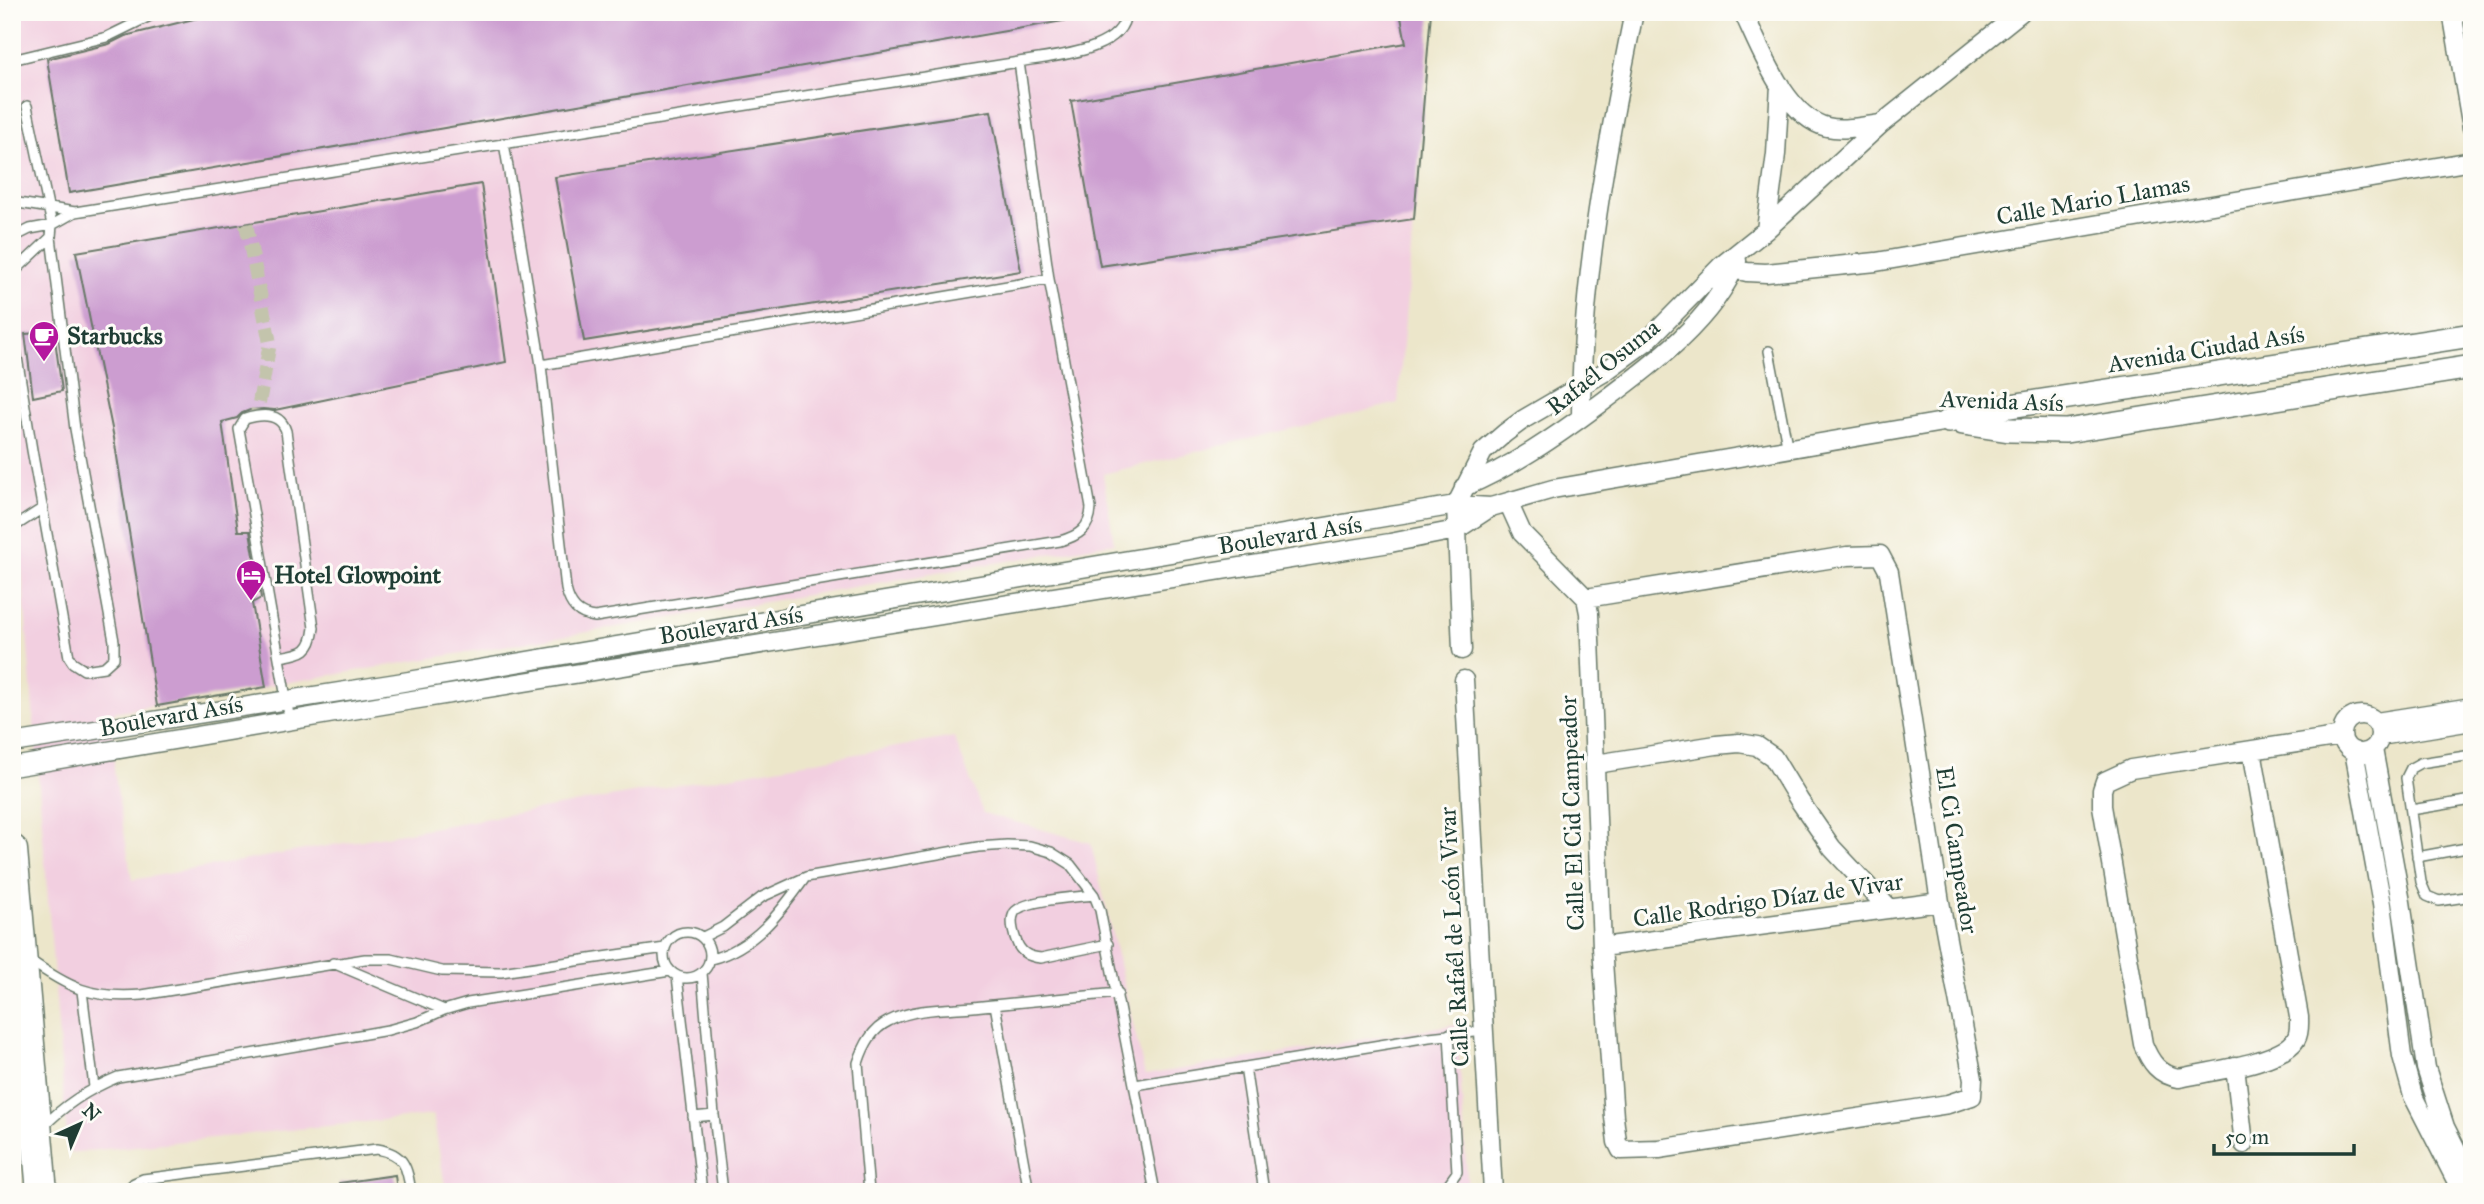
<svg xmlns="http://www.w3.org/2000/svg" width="2484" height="1204" font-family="'IM FELL Great Primer',serif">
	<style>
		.built { fill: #f2cfe0 }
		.building { fill: #cc9dd0 }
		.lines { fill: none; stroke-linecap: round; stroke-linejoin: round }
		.pedestrian-tunnel { stroke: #c3c4ac; stroke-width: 14; stroke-dasharray: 14 7; stroke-linecap: butt }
		.service-casing { stroke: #677868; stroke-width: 12 }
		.minor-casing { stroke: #677868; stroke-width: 21 }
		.tertiary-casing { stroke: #677868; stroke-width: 26 }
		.trunk-casing { stroke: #677868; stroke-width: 33 }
		.service { stroke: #fff; stroke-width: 9 }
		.minor { stroke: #fff; stroke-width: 18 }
		.tertiary { stroke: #fff; stroke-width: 23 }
		.trunk { stroke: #fff; stroke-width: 30 }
		.labels { text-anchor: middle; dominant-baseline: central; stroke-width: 6; stroke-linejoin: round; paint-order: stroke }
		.street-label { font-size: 24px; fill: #1f3d34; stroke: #fdfcf7 }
		.poi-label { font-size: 24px; font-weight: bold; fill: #1f3d34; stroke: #fdfcf7; text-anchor: start }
	</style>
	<rect width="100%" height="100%" fill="#fdfcf7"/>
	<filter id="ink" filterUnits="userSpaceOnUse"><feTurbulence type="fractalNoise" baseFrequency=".0143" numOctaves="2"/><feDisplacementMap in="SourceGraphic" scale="14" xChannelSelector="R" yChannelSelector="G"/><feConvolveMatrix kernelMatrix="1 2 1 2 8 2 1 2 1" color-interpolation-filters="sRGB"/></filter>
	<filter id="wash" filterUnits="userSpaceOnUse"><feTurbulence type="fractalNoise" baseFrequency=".00686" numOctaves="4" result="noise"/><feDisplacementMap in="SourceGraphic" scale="28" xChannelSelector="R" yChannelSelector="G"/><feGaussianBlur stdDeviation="1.57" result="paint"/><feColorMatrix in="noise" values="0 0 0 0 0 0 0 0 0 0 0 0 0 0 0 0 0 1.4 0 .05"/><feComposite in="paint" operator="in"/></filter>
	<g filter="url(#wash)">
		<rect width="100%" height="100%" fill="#ece6ca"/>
		<path class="built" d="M12,12H1431L1398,403L1103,474L1114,543L114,712V770L132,880L954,737L983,813L1091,843L1145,1075L1457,1024L1468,1192H446L433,1115L68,1153L12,444Z"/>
		<g id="blocks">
			<path class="building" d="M222,12H1068L1069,20L69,193L47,59L109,44L125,36Z
				M1400,12H1431L1414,219L1100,266L1071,101L1406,43Z
				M991,111L1021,271L584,341L555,177Z
				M481,184L506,362L275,410L263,409L250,410L242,413L237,418L222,422L238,531H250L261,598L252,603L266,687L157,706L114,438L76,252Z
				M54,332L62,391L33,397L25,334Z
				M395,1175L397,1192H340L339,1183Z"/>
		</g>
	</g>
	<g filter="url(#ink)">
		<use href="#blocks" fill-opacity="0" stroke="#677868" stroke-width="2"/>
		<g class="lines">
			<path class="pedestrian-tunnel" d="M246,224L270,343L257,414"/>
			<g class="service-casing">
				<path id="service" d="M12,60L107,37L158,12
					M504,143L541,365L566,589C570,606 578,615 595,617L1060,541C1078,536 1090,529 1091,508L1049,279L1019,62
					M12,202L75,212L1019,62C1050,56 1124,53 1126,12
					M12,238L30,229L52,225L75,212
					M12,274L51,237
					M12,326L32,450L69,657L73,663L84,670L104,667L114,658V641L75,429L51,237L52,225L27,106
					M1769,351L1788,450
					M541,365L1049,279
					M12,528L43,508
					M280,657C302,653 311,653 314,628L286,431C280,412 261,414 245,419L239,429L290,721
					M2472,755L2420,763L2411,768L2406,778L2421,882L2427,896L2439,901L2472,896
					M2411,810L2472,800
					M2417,857L2472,847
					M1094,895C1078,897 1021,900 1014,913C1010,921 1013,932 1016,940C1020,953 1029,957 1041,958L1108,944
					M664 955a23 23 0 1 1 46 0a23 23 0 1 1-46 0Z
					M703,937L723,927L762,897L806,877L978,847L1007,845L1030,846L1051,852L1070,864L1094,895L1100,910L1155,1192
					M28,959C69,988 91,999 142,995L365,959H391L442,971L501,972L665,948
					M711,959C754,948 780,913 805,878
					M333,963L444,1010
					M702,973L714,1115L723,1192
					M677,976L702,1192
					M82,991L94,1087
					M995,1005L1029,1192
					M1245,1067L1264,1192
					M1135,1085L1429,1037L1484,1031
					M693,1117L714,1115
					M43,1127C65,1104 89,1089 118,1077L388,1030L417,1022L444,1010L468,1003L670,971
					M125,1192L134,1183L143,1179L377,1149C405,1154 407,1167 411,1192
					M869,1192L858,1063C864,1045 872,1029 889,1021C914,1008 946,1009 973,1007C1021,1002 1069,998 1118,993
					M1425,1192L1447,1186L1457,1172L1449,1034"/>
			</g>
			<g class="minor-casing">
				<path id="minor" d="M1743,12C1760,47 1785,117 1827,127C1844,131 1864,126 1881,124
					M2452,12L2472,128
					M1766,230L1776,154L1780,85
					M1721,266L1747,272L1766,273L1876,262L2472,161
					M1581,418C1581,281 1607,146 1634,12
					M1464,487C1513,466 1554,438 1597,406C1647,369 1714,321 1737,261
					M1508,502L1522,533L1586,598L1589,613L1602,947L1614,1117L1617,1142L1621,1150L1659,1149L1948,1104L1972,1096L1973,1079L1940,902L1891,585L1889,572L1880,555L1847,556L1586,598
					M1462,650L1456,505L1483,452L1505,433L1524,419L1603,373L1648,340L1721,266L1766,230L1881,124L2021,12
					M1464,680L1493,1192
					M2342 734a19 19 0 1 1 38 0a19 19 0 1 1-38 0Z
					M2376,722L2472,707
					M2380,736L2472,721
					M12,743L397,683L1456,505L1491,507L1553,489L1949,421
					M2373,749L2401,902L2426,1068L2445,1127L2472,1181
					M2252,750L2299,1017C2299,1024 2300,1032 2296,1039C2283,1063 2205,1072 2179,1078C2159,1075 2150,1062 2143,1044L2102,806V790L2105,781L2131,769L2342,736
					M2354,751L2382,904L2402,1056L2413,1096L2462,1192
					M1596,764L1716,745L1739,743L1757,746L1773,757L1799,800L1832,848L1889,909
					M12,767L400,702L1390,543L1456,530L1491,507
					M1602,947L1940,902
					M2235,1066L2244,1144"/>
			</g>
			<g class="tertiary-casing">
				<path id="tertiary" d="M1949,421L2004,407L2472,335
					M1963,423L2009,430L2066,431L2472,367"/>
			</g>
			<g class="trunk-casing">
				<path id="trunk" d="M12,850L42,1192"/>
			</g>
			<use href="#service" class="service"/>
			<use href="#minor" class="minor"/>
			<use href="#tertiary" class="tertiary"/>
			<use href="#trunk" class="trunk"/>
		</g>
	</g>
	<defs>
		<g id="cafe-pin" transform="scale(1.575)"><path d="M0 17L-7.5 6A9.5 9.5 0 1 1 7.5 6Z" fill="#b5179e" stroke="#fdfcf7"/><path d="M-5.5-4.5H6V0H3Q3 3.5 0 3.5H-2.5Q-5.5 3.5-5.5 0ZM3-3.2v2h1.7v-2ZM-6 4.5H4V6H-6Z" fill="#fff"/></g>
		<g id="hotel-pin" transform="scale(1.575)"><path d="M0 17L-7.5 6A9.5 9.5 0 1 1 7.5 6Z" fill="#b5179e" stroke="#fdfcf7"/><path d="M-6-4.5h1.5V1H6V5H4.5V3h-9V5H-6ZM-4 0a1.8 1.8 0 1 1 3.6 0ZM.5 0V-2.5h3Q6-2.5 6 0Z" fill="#fff"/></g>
	</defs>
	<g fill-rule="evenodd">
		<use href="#cafe-pin" x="44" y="336"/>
		<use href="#hotel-pin" x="251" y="575"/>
	</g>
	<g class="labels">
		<g class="street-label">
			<text transform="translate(2093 200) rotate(-10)">Calle Mario Llamas</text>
			<text transform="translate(2206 349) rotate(-9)">Avenida Ciudad Asís</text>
			<text transform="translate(1603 367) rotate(-39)">Rafaél Osuma</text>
			<text transform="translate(2002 401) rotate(2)">Avenida Asís</text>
			<text transform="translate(1290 535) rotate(-9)">Boulevard Asís</text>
			<text transform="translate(731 625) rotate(-9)">Boulevard Asís</text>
			<text transform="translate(171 716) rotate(-10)">Boulevard Asís</text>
			<text transform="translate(1572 813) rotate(-92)">Calle El Cid Campeador</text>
			<text transform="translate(1957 850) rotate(81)">El Ci Campeador</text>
			<text transform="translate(1768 900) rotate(-8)">Calle Rodrigo Díaz de Vivar</text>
			<text transform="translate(1454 937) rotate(-93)">Calle Rafaél de León Vivar</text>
		</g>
		<g class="poi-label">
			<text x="67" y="336">Starbucks</text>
			<text x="274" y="575">Hotel Glowpoint</text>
		</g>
	</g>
	<rect width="2484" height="1204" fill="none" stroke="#fdfcf7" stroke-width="42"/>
	<g transform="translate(80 1124) rotate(44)" stroke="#fdfcf7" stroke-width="5" paint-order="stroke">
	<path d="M0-5L12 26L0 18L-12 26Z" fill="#1f3d34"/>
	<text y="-10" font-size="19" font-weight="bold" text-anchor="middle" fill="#1f3d34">N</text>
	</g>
	<path d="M2214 1144v10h140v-10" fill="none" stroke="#1f3d34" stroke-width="3.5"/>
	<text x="2225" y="1144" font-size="21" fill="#1f3d34" stroke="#fdfcf7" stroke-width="5" paint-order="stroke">50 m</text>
</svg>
